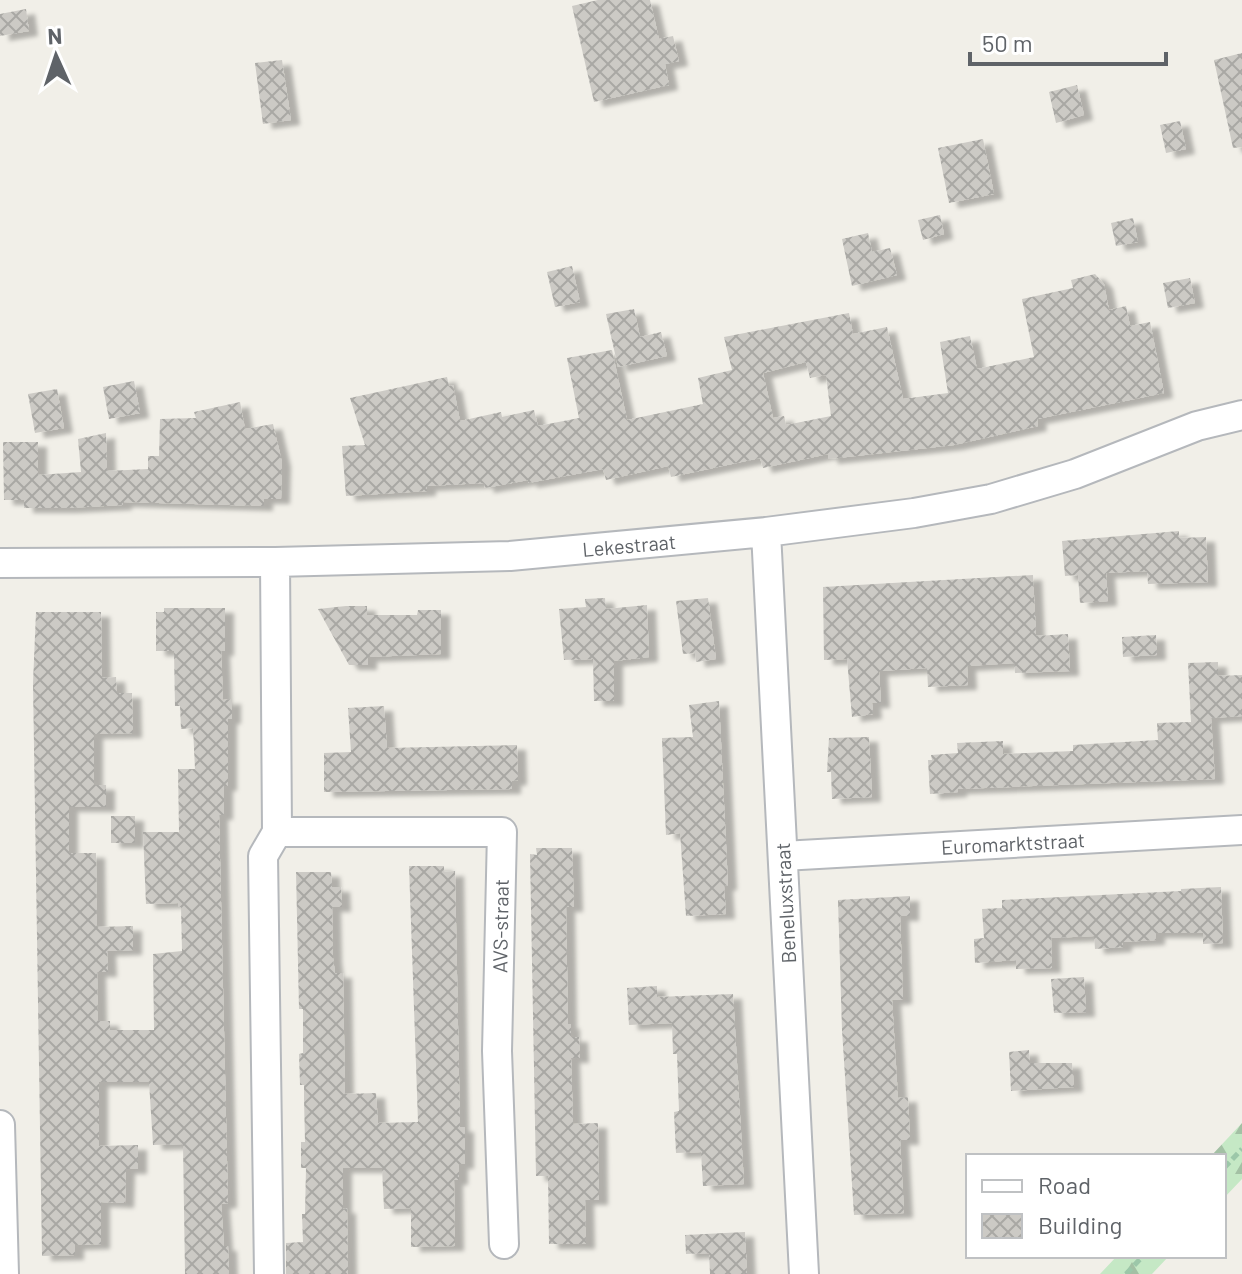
<svg xmlns="http://www.w3.org/2000/svg" width="1242" height="1274" font-family="Barlow,sans-serif">
	<style>
		.forest { fill: url(#forest-firs) }
		.building { fill: url(#building-cross-hatch); fill-rule: evenodd; filter: url(#shadow) }
		.lines { fill: none; stroke-linecap: round; stroke-linejoin: round }
		.minor-casing { stroke: #b5b8bc; stroke-width: 32 }
		.path { stroke: #9cc7a9; stroke-width: 5; stroke-dasharray: 8 4; stroke-linecap: butt }
		.minor { stroke: #fff; stroke-width: 28 }
		.labels { text-anchor: middle; dominant-baseline: central; stroke-width: 7; stroke-linejoin: round; paint-order: stroke }
		.street-label { font-size: 20px; fill: #5f6368; stroke: #fff }
	</style>
	<defs>
		<pattern id="forest-firs" width="22" height="20" patternUnits="userSpaceOnUse" patternTransform="scale(2)"><rect width="22" height="20" fill="#c5e8c5"/><path d="M5 1l3.5 6h-7zM16 11l3.5 6h-7z" fill="#a3c0a4"/></pattern>
		<pattern id="building-cross-hatch" width="8" height="8" patternUnits="userSpaceOnUse" patternTransform="scale(2)"><rect width="8" height="8" fill="#cccac5"/><path d="M0 0l8 8M0 8l8-8" fill="none" stroke="#a9a8a4"/></pattern>
		<filter id="shadow"><feDropShadow dx="9" dy="5" stdDeviation="2" flood-color="#0004"/></filter>
	</defs>
	<rect width="100%" height="100%" fill="#f1efe8"/>
	<path class="forest" d="M1242,1123V1179L1224,1198V1156H1211Z
		M1117,1256H1169L1152,1274H1100Z"/>
	<path class="building" d="M598,0H650L659,39L673,36L679,61L665,64L669,85L594,102L572,6Z
		M26,9L29,31L0,36V14Z
		M1242,53V147L1233,148L1214,60Z
		M282,60L291,120L263,124L255,63Z
		M1077,85L1084,115L1056,123L1049,92Z
		M1180,121L1186,149L1166,153L1160,125Z
		M983,139L994,194L949,203L938,148Z
		M940,215L944,234L923,240L918,220Z
		M1133,218L1138,242L1116,246L1111,223Z
		M868,233L872,252L890,248L897,275L852,286L842,239Z
		M572,266L580,302L555,307L547,272Z
		M1095,274L1104,284L1109,310L1126,306L1130,326L1150,322L1164,393L1037,419L1038,426L954,445L829,459L828,454L763,468L760,458L671,477L668,466L606,480L603,469L528,483V480L485,488L484,483L427,486V491L346,496L342,446L365,445L350,398L447,377L449,386L453,385L460,421L501,412L502,417L534,410L538,426L579,418L567,358L612,350L627,420L703,404L698,378L732,370L724,337L849,313L853,334L887,327L903,399L948,393L940,342L970,336L977,369L1034,357L1022,299L1073,288L1071,280ZM806,362L810,378L826,375L831,416L786,425L784,416L773,418L763,373Z
		M1190,278L1195,303L1168,308L1163,283Z
		M634,309L640,337L661,332L667,356L618,367L606,314Z
		M134,381L140,413L109,419L103,387Z
		M57,389L64,428L35,433L28,394Z
		M240,402L245,429L273,424L282,462L281,499H264V506L123,502V505L67,508H24V500H4L3,442H38V475L81,472L78,439L106,433L107,471L148,469V456H159L160,419L196,418L194,412Z
		M1179,531V538L1206,537L1208,582L1148,584L1147,571L1106,573L1108,601L1080,603L1078,575L1065,576L1062,541Z
		M1033,575L1036,636L1068,634L1070,671L1015,673L1014,663L967,666L968,685L928,687L927,668L879,671L881,703H872L873,714L852,717L847,659L824,660L823,587Z
		M605,598L606,609L647,605L649,657L614,661V701H594L593,659L564,660L559,609L586,607L585,599Z
		M708,598L716,659L696,662L695,653L683,654L676,601Z
		M346,606H367V615H417L418,610H441V654L368,657V665H349L318,609Z
		M164,608H225V651H221L223,700L232,699V719H228V786H224V815H219L228,1203L221,1204L224,1246H228L229,1274H185L183,1144L153,1145L149,1082H99V1146L138,1145V1169H126L125,1203L101,1202V1244L75,1245V1255L42,1256L33,683L36,612H101L102,678L116,677L117,693H132L133,733L94,734V785H106V807H69V853H96L97,927L133,926V950L107,951L108,972H97L98,1021H110V1030H154L153,954L182,951L181,907H178V903L146,904L143,832H179L178,769H195L193,728L181,729L180,706H175L174,651H156V612H164Z
		M1156,635L1157,655L1123,657L1122,637Z
		M1218,662V676L1242,675V716L1211,718L1215,779L958,789V792L930,794L928,760H932L931,755L958,753L957,743L1003,741V754L1073,751V745L1158,740L1157,723L1191,722L1188,663Z
		M719,701L728,885L724,886L726,914L686,916L680,833L666,835L662,738L693,737L689,705Z
		M384,706L387,748L517,745L518,780L512,781V789L324,792V753L351,752L348,708Z
		M869,737L872,797L832,799L831,772H827L829,738Z
		M111,816H135V843H111Z
		M536,848H572L574,907H566L568,1024H571V1037H579L580,1058H571L573,1124L598,1123L599,1200H585L586,1244H549L548,1176H536L530,854L537,855Z
		M409,866H444V872L455,871L460,1127H465V1164H459V1180H454L455,1246L411,1247V1208L384,1209L382,1168H343V1209L347,1208L348,1274H286V1243L303,1242L302,1214H305L306,1168H301V1142H305L304,1099V1085H300L299,1054L303,1053V1009H299L296,872H331L332,887H341L342,907H332L333,958L335,973H343L345,1094L376,1093L378,1123L418,1122Z
		M1221,887L1223,943L1203,944V933H1156V940L1123,942V947L1095,949L1094,936L1051,938L1052,968L1016,969V960L975,963L974,939L984,938L982,909L1002,908V900L1181,891V889Z
		M910,896V916H900L903,999L892,1000L898,1098L908,1097L910,1140H900L904,1213L854,1215L842,1030L838,900Z
		M1084,977L1086,1012L1054,1013L1051,979Z
		M657,986V997L733,994L744,1184L703,1186L701,1152L676,1153L674,1112L679,1111L677,1054H673L672,1023L629,1025L627,988Z
		M1029,1050L1030,1063H1072L1074,1087L1011,1091L1009,1052Z
		M745,1232L747,1274H710L709,1253L686,1254L685,1235Z"/>
	<g class="lines">
		<g class="minor-casing">
			<path id="minor" d="M766,532L804,1274
				M0,563L275,562L510,556L766,532L914,513L991,499L1075,474L1197,426L1242,415
				M277,832H502L497,1051L504,1244
				M783,856L1242,830
				M0,1125L4,1274
				M269,1274L263,856L277,832L275,562"/>
		</g>
		<path class="path" d="M1224,1168L1242,1149
			M1126,1274L1143,1256"/>
		<use href="#minor" class="minor"/>
	</g>
	<g class="labels">
		<g class="street-label">
			<text transform="translate(629 545) rotate(-5)">Lekestraat</text>
			<text transform="translate(1013 843) rotate(-3)">Euromarktstraat</text>
			<text transform="translate(785 903) rotate(-93)">Beneluxstraat</text>
			<text transform="translate(500 926) rotate(-89)">AVS-straat</text>
		</g>
	</g>
	<rect x="966" y="1154" width="260" height="104" fill="#ffffff" stroke="#bfc1c3" stroke-width="2"/>
	<rect x="982" y="1180" width="40" height="12" fill="#ffffff" stroke="#bfc1c3" stroke-width="2"/>
	<text x="1038" y="1194" font-size="24" fill="#5f6368">Road</text>
	<rect x="982" y="1214" width="40" height="24" fill="url(#building-cross-hatch)" stroke="#bfc1c3" stroke-width="2"/>
	<text x="1038" y="1234" font-size="24" fill="#5f6368">Building</text>
	<g transform="translate(56 56) rotate(357)" stroke="#ffffff" stroke-width="6" paint-order="stroke">
	<path d="M0-6L14 30L0 20L-14 30Z" fill="#5f6368"/>
	<text y="-12" font-size="22" font-weight="bold" text-anchor="middle" fill="#5f6368">N</text>
	</g>
	<path d="M970 52v12h196v-12" fill="none" stroke="#5f6368" stroke-width="4"/>
	<text x="982" y="52" font-size="24" fill="#5f6368" stroke="#ffffff" stroke-width="6" paint-order="stroke">50 m</text>
</svg>
